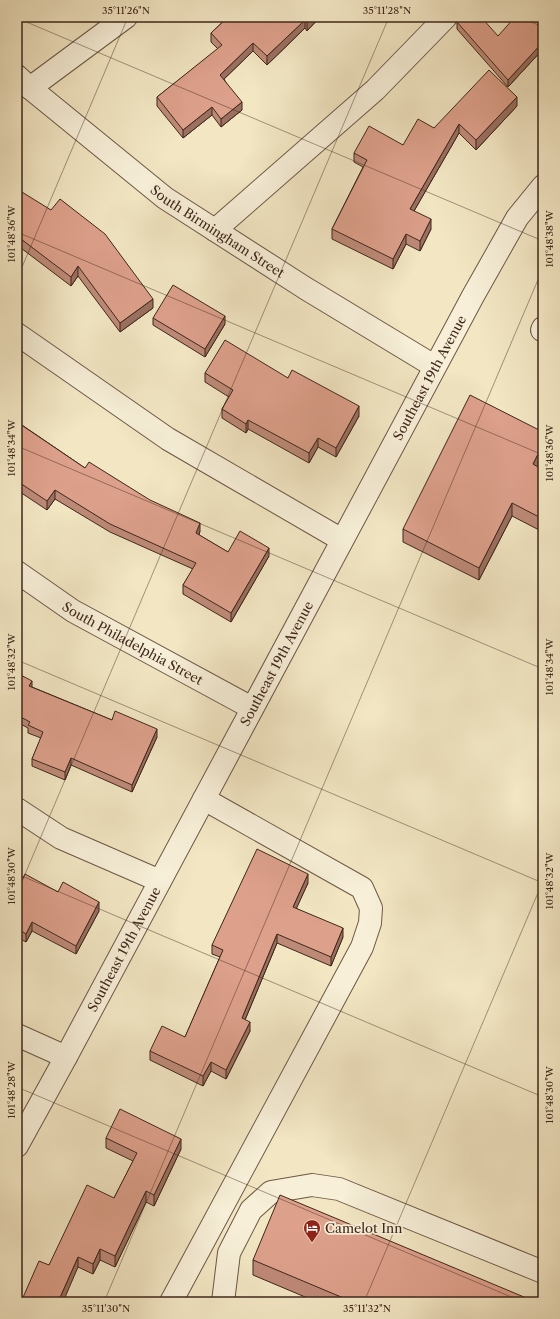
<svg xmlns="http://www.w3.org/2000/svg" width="560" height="1319" font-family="'Libre Caslon Text',serif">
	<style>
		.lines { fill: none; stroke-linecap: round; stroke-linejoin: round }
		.minor-casing { stroke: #6c5745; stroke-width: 24 }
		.minor { stroke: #f7efd8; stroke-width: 22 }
		.wall { fill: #be8a78; stroke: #3f271b }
		.shaded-wall { fill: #9b7061; stroke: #3f271b }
		.building { fill: #dda08b; stroke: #3f271b }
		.ticks { fill: none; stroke: #3f271b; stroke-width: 1; stroke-opacity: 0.45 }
		.labels { text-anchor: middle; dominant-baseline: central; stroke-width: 3.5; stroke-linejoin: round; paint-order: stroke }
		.street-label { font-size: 13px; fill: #3f271b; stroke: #f7efd8 }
		.poi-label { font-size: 13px; fill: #3f271b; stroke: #f7efd8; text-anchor: start }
		.neatline { fill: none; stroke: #3f271b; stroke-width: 1.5 }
		.ticks-label { font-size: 10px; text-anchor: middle; fill: #3f271b }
	</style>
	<rect width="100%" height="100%" fill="#f2e6c3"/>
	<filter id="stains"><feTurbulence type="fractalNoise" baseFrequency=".005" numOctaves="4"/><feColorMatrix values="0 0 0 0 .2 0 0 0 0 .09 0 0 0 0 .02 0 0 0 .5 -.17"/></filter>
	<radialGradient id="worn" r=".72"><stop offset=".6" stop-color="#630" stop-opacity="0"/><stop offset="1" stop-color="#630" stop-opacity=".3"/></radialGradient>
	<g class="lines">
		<g class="minor-casing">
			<g id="minor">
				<path id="s1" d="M17,76L30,88L165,198L305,288L434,366"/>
				<path d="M30,88L126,17"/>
				<path d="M215,230L375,90L446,17"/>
				<path d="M543,328L542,330H543"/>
				<path d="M17,334L168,439L342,540"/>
				<path id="s2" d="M17,572L73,611L252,708"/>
				<path d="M17,809L61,838L160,881"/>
				<path d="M17,1035L66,1057"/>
				<path id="s3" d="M17,1146L66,1057L473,296L517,218L543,186"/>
				<path d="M171,1302L362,947L370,923L371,908L362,888L204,799"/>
				<path d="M223,1302L229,1253L251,1210L271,1192L312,1185L339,1189L543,1272"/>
			</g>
		</g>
		<use href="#minor" class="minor"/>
	</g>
	<path class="wall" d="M228,17H320L307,31L305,28L267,65L253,51L224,79L242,110L221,127L212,115L183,138L157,106V97L218,49L211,42V33Z
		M543,17V49L508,87L457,29V22L498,36Z
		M517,106L476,150L459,133L414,211L431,229L420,251L406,244L393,269L332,239V229L363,167L354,162V153L403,145L434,128Z
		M17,189L153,308L120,332L78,276L71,286L17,245Z
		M153,318L225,324L205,357L153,325Z
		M205,373L288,378L359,416L336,457L318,447L309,463L248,429L246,433L222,418V409L229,397L205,382Z
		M17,412L19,422V423L85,468L200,531L199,535L228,552L269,556L231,622L183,594V585L193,569L110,532L55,499L47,510L17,490Z
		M538,467L543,470V532L512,516L479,580L403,542V529Z
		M17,673L32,687L112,720L157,737L132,792L71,765L65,780L32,766V759L41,738L28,733V728L17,722Z
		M17,882L20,884L58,892L99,911L76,954L32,931L26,942L17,937Z
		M308,883L296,908L343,937L331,966L277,943L245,1020L250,1031L226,1079L211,1071L203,1086L150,1060V1051L185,1037L220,957L212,954V945Z
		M106,1138L181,1149L154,1206L146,1202L115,1267L100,1260L93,1274L78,1267L49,1265L114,1198L133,1161L106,1148Z
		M253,1260L524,1302H317L253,1275Z"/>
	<path class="shaded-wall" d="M312,17H320L307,31V22Z
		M305,20V28L267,65V56Z
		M543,42V49L508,87V80Z
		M253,43V51L220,83V75Z
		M517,97V106L476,150V140Z
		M242,102V110L221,127V119Z
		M212,107V115L183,138V130Z
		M459,124V133L410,218V209Z
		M431,219V229L420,251V241Z
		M406,234V244L393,269V259Z
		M78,266V276L71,286V277Z
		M153,299V308L120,332V323Z
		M225,316V324L205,357V349Z
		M359,406V416L336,457V448Z
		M19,414V422L17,425V417Z
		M248,420V429L246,433V424Z
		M318,438V447L309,463V453Z
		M543,444V456L533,477V464Z
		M55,490V499L47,510V501Z
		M512,503V516L479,580V568Z
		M200,523V531L196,542V533Z
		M269,548V556L231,622V613Z
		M32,681V688L29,686Z
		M157,729V737L132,792V785Z
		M71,758V765L65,780V772Z
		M308,874V883L293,916V907Z
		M99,902V911L76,954V946Z
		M32,922V931L26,942V934Z
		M343,928V937L331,966V957Z
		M277,934V943L242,1027V1018Z
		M250,1022V1031L226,1079V1070Z
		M211,1062V1071L203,1086V1076Z
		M181,1139V1149L154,1206V1195Z
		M146,1191V1202L115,1267V1256Z
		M100,1249V1260L93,1274V1264Z
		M78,1257V1267L63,1302H58Z"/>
	<path class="building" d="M228,17H312L307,22L305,20L267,56L253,43L220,75L242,102L221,119L212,107L183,130L157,97L222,45L211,33Z
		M463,17H481L498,36L515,17H543V42L508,80L457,22Z
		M489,70L517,97L476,140L459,124L410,209L431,219L420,241L406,234L393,259L332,229L367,160L354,153L369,126L403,145L418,119L434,128Z
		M17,189L51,210L60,199L105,234L153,299L120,323L78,266L71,277L17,236Z
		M173,285L225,316L205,349L153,318Z
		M225,340L288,378L292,370L359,406L336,448L318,438L309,453L248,420L246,424L222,409L233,390L205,373Z
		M470,395L543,432V444L533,464L543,470V519L512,503L479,568L403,529Z
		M17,412L19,414L17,417Z
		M17,422L85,468L89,462L150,500L200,523L196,533L228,552L240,531L269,548L231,613L183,585L196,563L110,524L55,490L47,501L17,481Z
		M17,673L32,681L29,686L112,720L115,711L157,729L132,785L71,758L65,772L32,759L43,732L28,725L30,722L17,715Z
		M257,849L308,874L293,907L343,928L331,957L277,934L242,1018L250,1022L226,1070L211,1062L203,1076L150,1051L162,1026L185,1037L223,950L212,945Z
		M25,874L58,892L63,882L99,902L76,946L32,922L26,934L17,928V882L20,884Z
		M120,1109L181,1139L154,1195L146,1191L115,1256L100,1249L93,1264L78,1257L58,1302H21L39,1261L49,1265L87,1185L114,1198L137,1153L106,1138Z
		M280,1195L524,1297L522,1302H353L253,1260Z"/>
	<path class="ticks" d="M519,17L543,27M17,18L543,241M17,232L543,455M17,279L128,17M17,446L543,669M17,660L543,883M17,874L543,1097M17,893L389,17M17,1087L523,1302M17,1301L19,1302M104,1302L543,268M364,1302L543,881"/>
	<defs>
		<g id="hotel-pin" transform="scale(0.9)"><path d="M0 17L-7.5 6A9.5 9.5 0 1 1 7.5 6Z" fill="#8f2418" stroke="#f7efd8"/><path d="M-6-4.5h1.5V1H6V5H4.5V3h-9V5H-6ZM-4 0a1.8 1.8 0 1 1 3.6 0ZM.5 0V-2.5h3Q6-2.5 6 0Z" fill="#fff"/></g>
	</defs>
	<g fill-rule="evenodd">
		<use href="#hotel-pin" x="312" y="1228"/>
	</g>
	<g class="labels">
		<g class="street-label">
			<text stroke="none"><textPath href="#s1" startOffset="254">South Birmingham Street</textPath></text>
			<text stroke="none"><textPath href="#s3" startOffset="872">Southeast 19th Avenue</textPath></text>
			<text stroke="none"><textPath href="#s2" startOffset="136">South Philadelphia Street</textPath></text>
			<text stroke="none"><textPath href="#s3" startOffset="548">Southeast 19th Avenue</textPath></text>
			<text stroke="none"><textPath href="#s3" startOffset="224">Southeast 19th Avenue</textPath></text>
		</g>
		<g class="poi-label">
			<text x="325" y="1228">Camelot Inn</text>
		</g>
	</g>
	<rect width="560" height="1319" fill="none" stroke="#f2e6c3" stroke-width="44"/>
	<rect x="22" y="22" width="516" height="1275" class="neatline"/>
	<g class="ticks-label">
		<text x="126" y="14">35°11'26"N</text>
		<text x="387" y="14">35°11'28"N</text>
		<text transform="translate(11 234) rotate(-90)" y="4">101°48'36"W</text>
		<text transform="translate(549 239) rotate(-90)" y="4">101°48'38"W</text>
		<text transform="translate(11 448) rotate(-90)" y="4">101°48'34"W</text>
		<text transform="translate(549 453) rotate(-90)" y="4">101°48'36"W</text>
		<text transform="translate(11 662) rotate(-90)" y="4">101°48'32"W</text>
		<text transform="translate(549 667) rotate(-90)" y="4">101°48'34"W</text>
		<text transform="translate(11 876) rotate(-90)" y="4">101°48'30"W</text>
		<text transform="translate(549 881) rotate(-90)" y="4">101°48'32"W</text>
		<text transform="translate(11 1090) rotate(-90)" y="4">101°48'28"W</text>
		<text transform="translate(549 1095) rotate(-90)" y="4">101°48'30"W</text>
		<text x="106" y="1312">35°11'30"N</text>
		<text x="367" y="1312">35°11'32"N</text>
	</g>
	<rect width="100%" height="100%" filter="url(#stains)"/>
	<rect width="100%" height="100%" fill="url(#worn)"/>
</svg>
